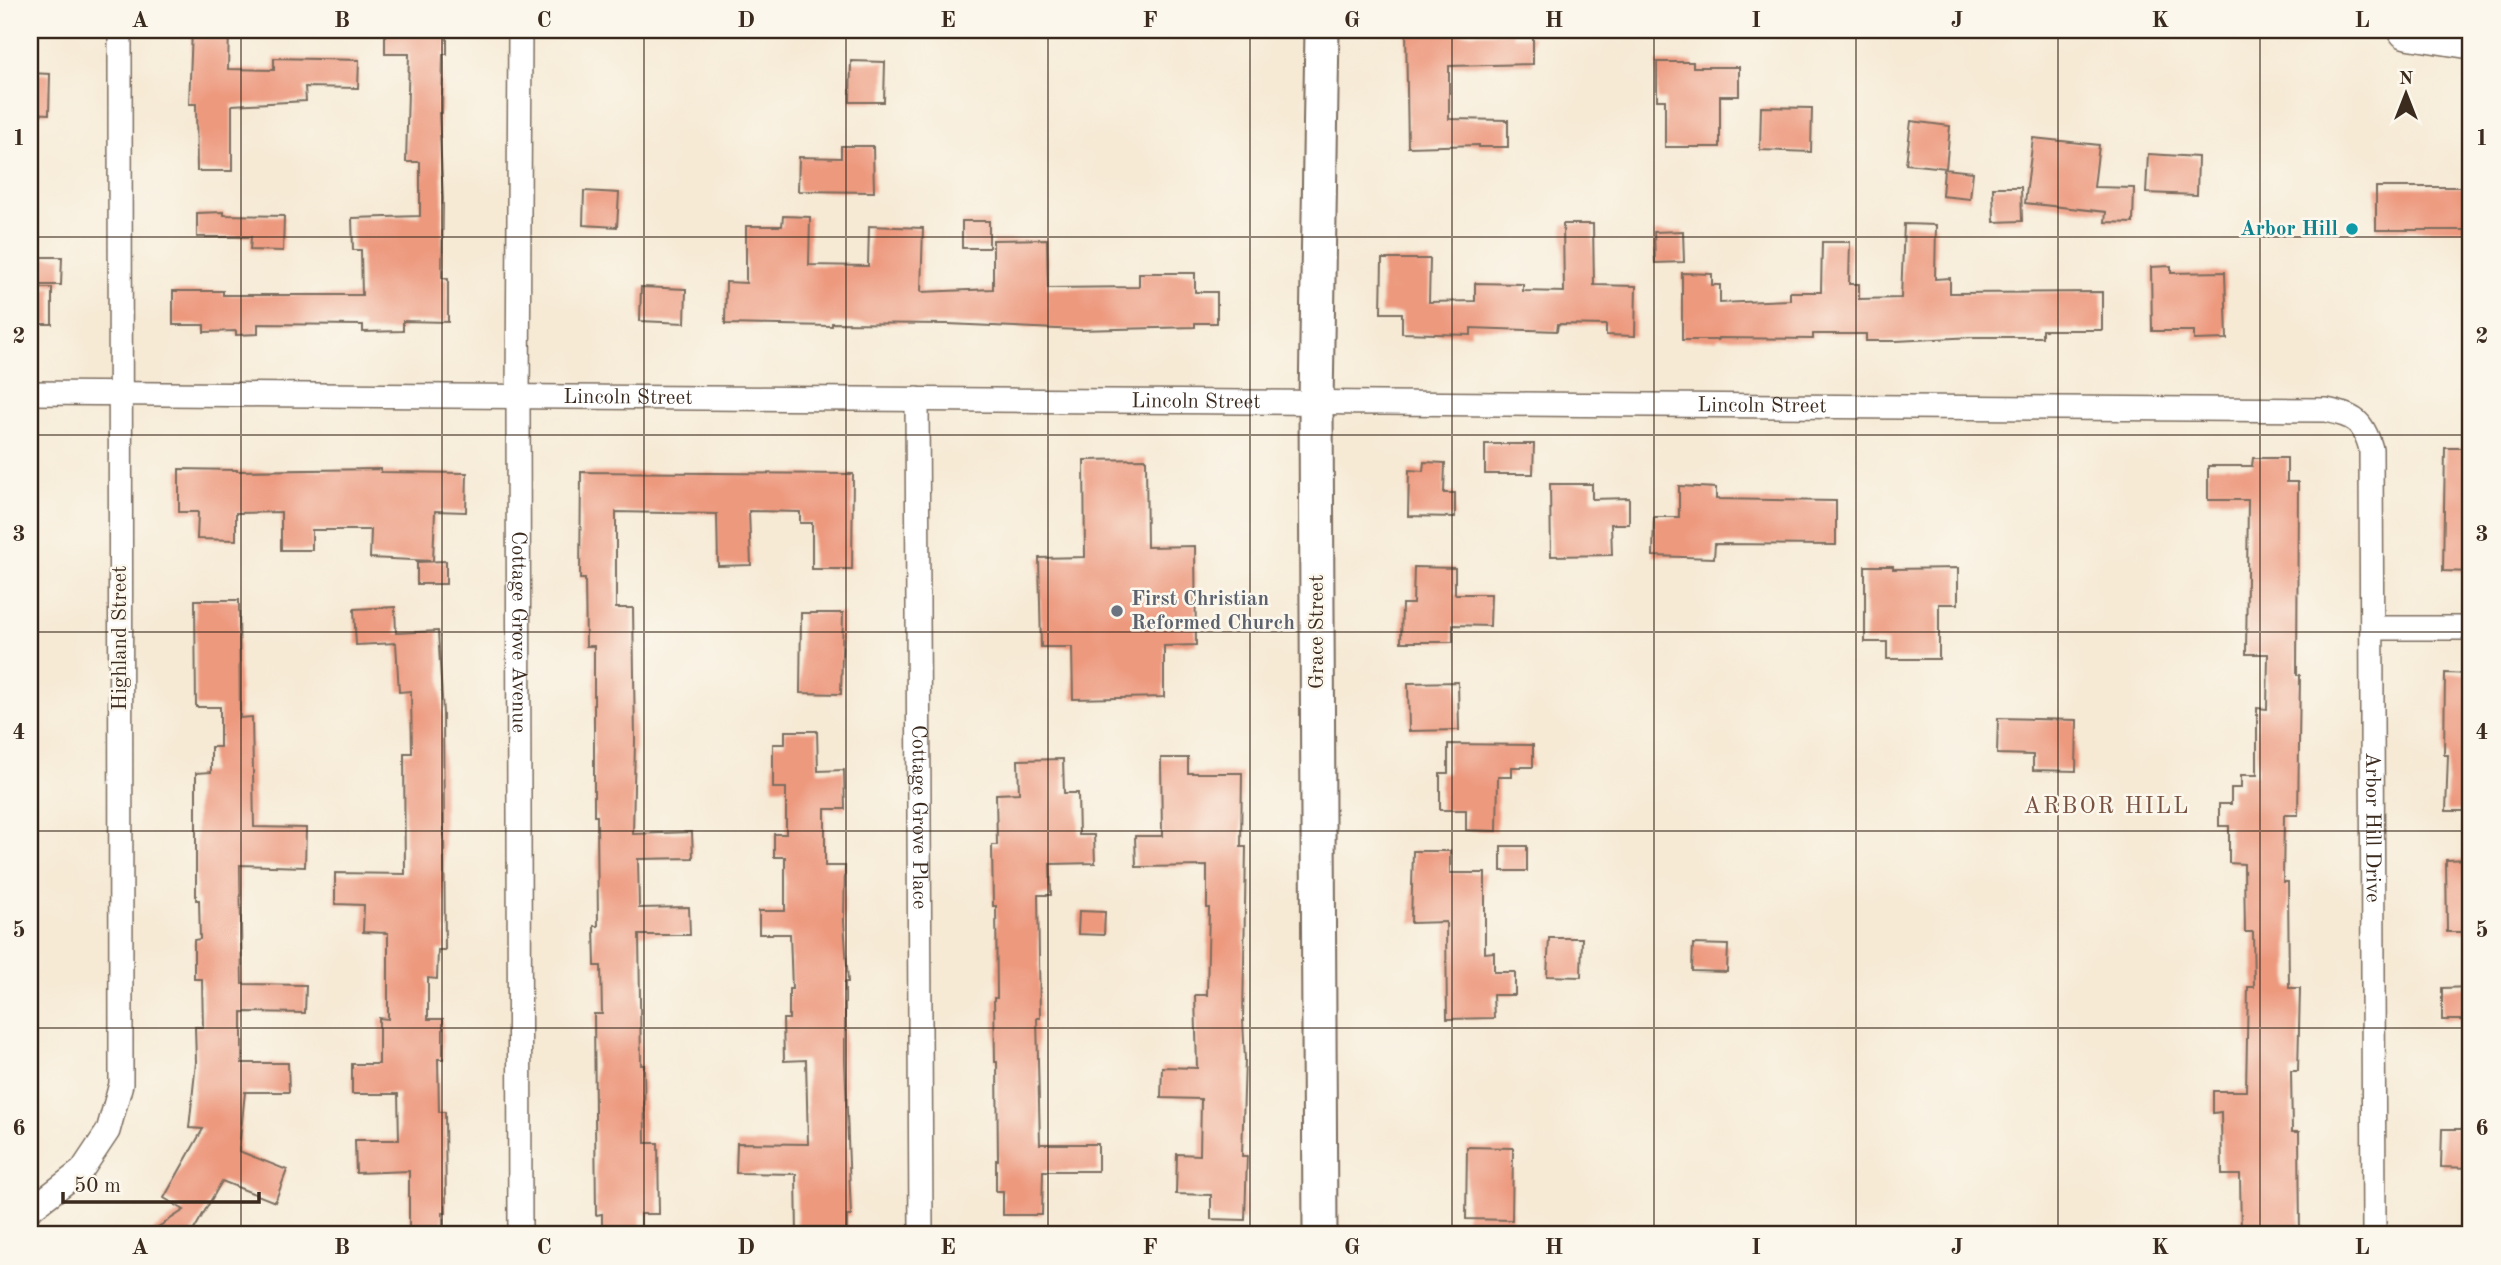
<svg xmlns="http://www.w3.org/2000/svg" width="2501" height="1265" font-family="'Old Standard TT',serif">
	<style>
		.building { fill: #ed997e }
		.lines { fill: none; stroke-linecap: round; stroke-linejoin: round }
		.street-casing { stroke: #7c6d5e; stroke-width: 26 }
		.secondary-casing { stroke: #7c6d5e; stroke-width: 37 }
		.primary-casing { stroke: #7c6d5e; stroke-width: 40 }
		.street { stroke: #fff; stroke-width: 23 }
		.secondary { stroke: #fff; stroke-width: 33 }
		.primary { stroke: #fff; stroke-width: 37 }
		.grid { fill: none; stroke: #3b2a1e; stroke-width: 2; stroke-opacity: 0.55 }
		.culture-dot { fill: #0f9aa8; stroke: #fbf7ec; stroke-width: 2.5 }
		.worship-dot { fill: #6b7280; stroke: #fbf7ec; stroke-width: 2.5 }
		.labels { text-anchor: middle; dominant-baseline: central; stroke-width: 5; stroke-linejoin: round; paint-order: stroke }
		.culture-label { font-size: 21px; font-weight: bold; fill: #0d838f; stroke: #fbf7ec; text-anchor: end }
		.street-label { font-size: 21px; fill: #3b2a1e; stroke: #fbf7ec }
		.worship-label { font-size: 21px; font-weight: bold; fill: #5b616d; stroke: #fbf7ec; text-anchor: start }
		.neighbourhood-label { font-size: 23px; letter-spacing: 2px; fill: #795140; stroke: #fbf7ec }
		.neatline { fill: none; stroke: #3b2a1e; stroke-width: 2.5 }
		.grid-label { font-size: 23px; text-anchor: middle; font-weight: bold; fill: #3b2a1e }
	</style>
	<rect width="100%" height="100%" fill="#fbf7ec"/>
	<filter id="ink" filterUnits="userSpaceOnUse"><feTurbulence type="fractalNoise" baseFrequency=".0143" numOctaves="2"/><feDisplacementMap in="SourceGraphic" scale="14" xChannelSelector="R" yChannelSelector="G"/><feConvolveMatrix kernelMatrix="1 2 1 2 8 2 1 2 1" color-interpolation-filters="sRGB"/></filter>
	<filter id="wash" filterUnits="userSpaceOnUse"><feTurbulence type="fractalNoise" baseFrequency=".00686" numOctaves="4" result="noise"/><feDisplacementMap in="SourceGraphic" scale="28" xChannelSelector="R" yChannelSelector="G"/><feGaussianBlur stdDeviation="1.57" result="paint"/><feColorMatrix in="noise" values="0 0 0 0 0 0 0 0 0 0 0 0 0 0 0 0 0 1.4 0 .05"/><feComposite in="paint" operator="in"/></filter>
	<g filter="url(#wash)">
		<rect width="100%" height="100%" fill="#f6ead5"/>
		<g id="blocks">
			<path class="building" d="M192,30H229L228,69L274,70V58L359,60L358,88L305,87L306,101L232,105V171H197L196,104H189Z
				M385,30H447V54H443L442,113H439L443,198L442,278L448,279V322L403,321V331L363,332V325L258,324V334L236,335V331L204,332V325H173V291H223V295H362L361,250H353L352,218L420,216V162H406L409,54H385Z
				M1406,30H1448V34L1513,32V37L1533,36V64L1449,66V119L1508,120V147H1479V145L1408,147Z
				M851,61L885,62L884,102H850Z
				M1657,62H1693V67H1739V96H1720V147H1665V100H1657Z
				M30,73L50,74L49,114L30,113Z
				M1761,107L1812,108L1811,152L1760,150Z
				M1911,121L1950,126L1946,168L1906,164Z
				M2033,138L2099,145L2094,187L2134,188L2133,223L2105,222L2106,212L2025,203Z
				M841,146H873L874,192L798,191L799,157L841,158Z
				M2148,154L2198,157L2197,195L2146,193Z
				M1944,169L1973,172L1970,199L1942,196Z
				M1993,187H2021L2022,221L1994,222Z
				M2376,187H2471V230H2376Z
				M584,191L619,193L617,227L583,225Z
				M224,212V215L284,216L283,251L250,250L251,237H197V213Z
				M783,216L810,217L809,265L868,266L869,226L923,228L921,292L993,289V240L1047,239L1048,288L1139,287V273H1195V292H1217V323H1195V327L1079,330L948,324L832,323V326L725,324L726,282L746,283V226H782Z
				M962,221H989V248H962Z
				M1563,224H1593L1594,285L1636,286L1635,336L1606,335V325L1558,324L1557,331L1471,328V335L1402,333V313H1381L1382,259H1430L1429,302L1475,301V283L1523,284V291L1564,292Z
				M1904,224L1936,225L1935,279L1950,278V293L2102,292V330H2042V337H1974L1896,341H1866V334H1813V339L1718,338V340H1682V273L1712,274V285H1720V303L1790,300V292H1821L1822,242H1850L1849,284H1859V299L1901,298Z
				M1683,231L1684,262L1655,263L1654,232Z
				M37,257H62L61,285H37Z
				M2171,266V273L2225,272L2227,339L2194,340V331H2152L2151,267Z
				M641,287L686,289L685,323L640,321Z
				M30,288H52V324H30Z
				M1485,444H1534L1533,474H1485Z
				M2445,448H2471V572L2443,571Z
				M2253,458H2287V482H2298L2297,675H2300L2298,815H2284L2283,882H2288L2289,988H2300L2298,1071H2291L2292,1132H2299L2300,1235H2241L2240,1175H2222L2221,1112L2213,1113V1091H2246L2248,987H2254L2253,932H2245L2244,864L2229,863V826H2219V804H2231V788H2241V775H2257V708L2267,709L2268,654H2246L2248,500H2208V466H2252Z
				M1146,459L1147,547L1195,546L1196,645L1164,646V697L1073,699L1072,647H1041L1039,558L1085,557L1084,460Z
				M1424,462L1445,463L1444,493H1455V517L1408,516L1409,470L1423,471Z
				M179,469L237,470V471L381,469V472L467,473L466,512L435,511L433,561L370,558L371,530H312V550H281V512L236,513V540L197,539L198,512H179Z
				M581,472L853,474L852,569H812V523H800V512L749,511L751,565L718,566L717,514L616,512V608H633L635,740L633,834L692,832L693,858L638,859L639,908L689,907L690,935H639L641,1065H644L645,1143H658L659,1214H641V1235H602V1214L596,1215L594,1014H602L601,966H595L594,926H598L597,816H594V646H586L585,579H580Z
				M1550,484H1592V499L1629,498V524H1611L1612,555L1551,556Z
				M1679,486L1716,488V499L1836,501V545L1715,544L1714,558L1653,556L1654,517H1679Z
				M446,561V584H417V562Z
				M1865,566H1893V569L1958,568V604H1939V659H1887V642H1865Z
				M1414,567L1455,568V594H1491L1490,626L1453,625V642H1401L1402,604H1413Z
				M195,600H239L240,718L252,717L254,827L306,828L305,867L240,865L242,984L306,985L305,1013L242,1012V1063H288L289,1092H245L239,1151L287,1170L275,1202L222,1181L191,1235H146L184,1210L164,1198L203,1129L189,1128L196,1062L195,1027H203L202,979H194V940L200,939L199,900H196V773L211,772V747H220V707H196Z
				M395,607L396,633L438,631L443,714L445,950H438L437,979L428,978V1019H443V1059H438L439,1112H445L446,1213H443V1235H409V1171L356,1173L355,1140H399L398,1094H352V1064H379V1018L388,1019V933L363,932L364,905L335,904V873L405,874L404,753H412L411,691L399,692L396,643L356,645L354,609Z
				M801,613H843L841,694L800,693Z
				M2445,673L2471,674V811H2446L2448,755H2444Z
				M1458,682L1459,730L1409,731L1408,683Z
				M1998,718L2077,720L2076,771L2033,770V755L1997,754Z
				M785,731H817L818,771L844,770L845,809H825V866H845L844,921L848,982H845V1060L851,1216H847V1235H797L796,1174L736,1173L737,1143L808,1144L806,1060L784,1061L783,1019H789V989H792L790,934H759V911H785V857H774V834H786V788H773V744H785Z
				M1448,744L1533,745V767H1512V777H1498L1497,831L1466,830V810H1440V773H1448Z
				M1161,758H1188V773H1242L1241,847H1246L1243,1020L1245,1060L1242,1156H1247L1245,1220L1211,1219V1195L1176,1194L1177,1154L1200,1155L1201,1099L1161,1098L1162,1067L1197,1068L1195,995H1207L1209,908H1207V866L1136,867L1135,836H1162Z
				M1063,759L1064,793H1078L1079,835H1094L1095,863L1050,864L1051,895H1038L1040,1018H1037L1040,1144H1098V1171H1043L1042,1215H1003V1191H996V1160H998L997,1062H995L994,998H997L996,906H993L992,845H997L996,794L1019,793L1018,760Z
				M1501,846H1527V871H1501Z
				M1413,851H1450V873H1485V953L1494,952V972H1515V995H1493L1494,1018L1447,1019L1446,922L1411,923Z
				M2471,859V932H2447L2446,860Z
				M1079,911L1105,912L1104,935L1078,934Z
				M1549,938H1582L1581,977L1547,976Z
				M1693,944L1728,945L1727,972L1692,971Z
				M2471,987V1020H2442V988Z
				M2442,1129H2471V1168L2441,1167Z
				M1467,1147L1513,1148L1512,1220L1466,1219Z"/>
		</g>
	</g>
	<g filter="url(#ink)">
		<use href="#blocks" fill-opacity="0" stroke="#7c6d5e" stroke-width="2"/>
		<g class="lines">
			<g class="street-casing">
				<g id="street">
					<path id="s1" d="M520,30L518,398L520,1235"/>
					<path id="s2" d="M30,393L2326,410C2354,416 2363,420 2371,449L2374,1235"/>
					<path id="s3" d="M917,399L921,1235"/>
					<path d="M2373,628H2471"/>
					<path d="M30,1210L82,1170L108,1131L121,1084L120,30"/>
				</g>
			</g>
			<g class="secondary-casing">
				<path id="secondary" d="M1320,1235L1316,403L1322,30"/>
			</g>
			<g class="primary-casing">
				<path id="primary" d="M2407,30L2471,40"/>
			</g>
			<use href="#street" class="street"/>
			<use href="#secondary" class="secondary"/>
			<use href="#primary" class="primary"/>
		</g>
	</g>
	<path class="grid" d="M241,30V1235M442,30V1235M644,30V1235M846,30V1235M1048,30V1235M1250,30V1235M1452,30V1235M1654,30V1235M1856,30V1235M2058,30V1235M2260,30V1235M30,237H2471M30,435H2471M30,632H2471M30,831H2471M30,1028H2471"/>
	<circle class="culture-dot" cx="2352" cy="229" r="7"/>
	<circle class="worship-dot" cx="1117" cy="611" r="7"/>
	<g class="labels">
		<g class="culture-label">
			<text x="2338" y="229">Arbor Hill</text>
		</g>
		<g class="street-label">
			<text stroke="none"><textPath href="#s2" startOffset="598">Lincoln Street</textPath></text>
			<text stroke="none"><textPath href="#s2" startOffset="1166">Lincoln Street</textPath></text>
			<text stroke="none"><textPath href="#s2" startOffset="1732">Lincoln Street</textPath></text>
			<text stroke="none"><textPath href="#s1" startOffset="602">Cottage Grove Avenue</textPath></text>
			<text transform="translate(1317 632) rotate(-90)">Grace Street</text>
			<text transform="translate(120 638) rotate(-90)">Highland Street</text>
			<text stroke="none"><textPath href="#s3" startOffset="418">Cottage Grove Place</textPath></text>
			<text stroke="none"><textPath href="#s2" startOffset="2739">Arbor Hill Drive</textPath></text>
		</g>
		<g class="worship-label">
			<text x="1131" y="599">First Christian<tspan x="1131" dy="24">Reformed Church</tspan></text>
		</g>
		<g class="neighbourhood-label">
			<text x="2107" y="806">ARBOR HILL</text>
		</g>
	</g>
	<rect width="2501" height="1265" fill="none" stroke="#fbf7ec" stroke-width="77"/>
	<g transform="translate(2406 94)" stroke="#fbf7ec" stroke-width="5" paint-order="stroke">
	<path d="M0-5L12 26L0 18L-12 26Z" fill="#3b2a1e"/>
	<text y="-10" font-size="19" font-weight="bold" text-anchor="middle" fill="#3b2a1e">N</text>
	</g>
	<path d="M63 1192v10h196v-10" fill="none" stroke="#3b2a1e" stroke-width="3.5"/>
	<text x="74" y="1192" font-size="21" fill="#3b2a1e" stroke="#fbf7ec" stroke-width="5" paint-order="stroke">50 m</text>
	<rect x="38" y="38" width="2424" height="1188" class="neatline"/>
	<g class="grid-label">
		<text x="140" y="27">A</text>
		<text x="342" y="27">B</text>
		<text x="544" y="27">C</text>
		<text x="746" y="27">D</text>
		<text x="948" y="27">E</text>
		<text x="1150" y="27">F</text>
		<text x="1352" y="27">G</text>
		<text x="1554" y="27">H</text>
		<text x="1756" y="27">I</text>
		<text x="1957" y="27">J</text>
		<text x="2160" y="27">K</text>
		<text x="2362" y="27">L</text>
		<text x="19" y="145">1</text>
		<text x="2482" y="145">1</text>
		<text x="19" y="343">2</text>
		<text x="2482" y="343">2</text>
		<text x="19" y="541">3</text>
		<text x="2482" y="541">3</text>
		<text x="19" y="739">4</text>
		<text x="2482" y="739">4</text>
		<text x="19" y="937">5</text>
		<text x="2482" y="937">5</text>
		<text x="19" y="1135">6</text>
		<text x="2482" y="1135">6</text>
		<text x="140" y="1254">A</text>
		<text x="342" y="1254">B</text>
		<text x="544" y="1254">C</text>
		<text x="746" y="1254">D</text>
		<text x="948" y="1254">E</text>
		<text x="1150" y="1254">F</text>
		<text x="1352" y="1254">G</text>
		<text x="1554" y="1254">H</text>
		<text x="1756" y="1254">I</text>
		<text x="1957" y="1254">J</text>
		<text x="2160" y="1254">K</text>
		<text x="2362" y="1254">L</text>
	</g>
</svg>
